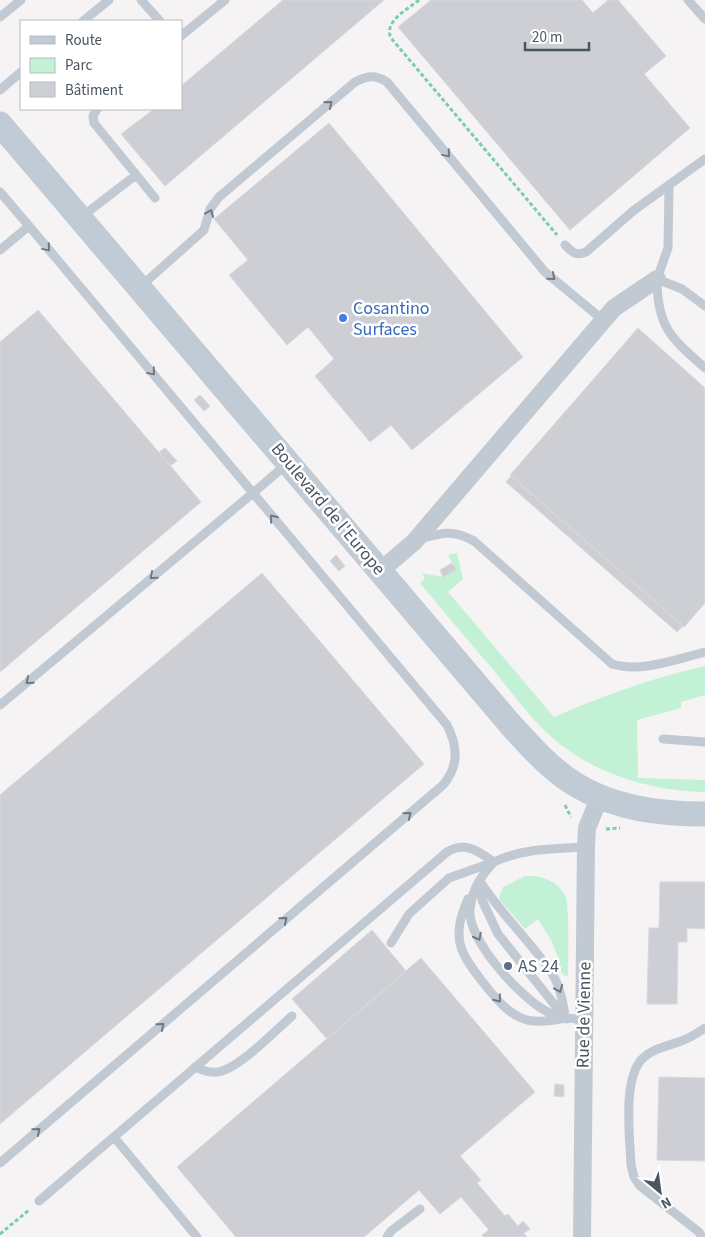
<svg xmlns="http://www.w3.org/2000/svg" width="705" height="1237" font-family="'Source Sans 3',sans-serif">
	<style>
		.green { fill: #c3f1d5 }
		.building { fill: #cdcfd5; stroke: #d7d9de }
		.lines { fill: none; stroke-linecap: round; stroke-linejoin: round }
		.path { stroke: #7ad0a6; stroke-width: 3; stroke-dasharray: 4 2.5; stroke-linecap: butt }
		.lane { stroke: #c1cad2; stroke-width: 9 }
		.street { stroke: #c1cad2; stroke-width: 18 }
		.secondary { stroke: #c1cbd6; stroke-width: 25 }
		.oneway { stroke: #6e7983 }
		.shop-dot { fill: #3f7fe0; stroke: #fff; stroke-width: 2 }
		.service-dot { fill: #5c6f8a; stroke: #fff; stroke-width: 2 }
		.labels { text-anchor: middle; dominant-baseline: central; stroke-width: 5; stroke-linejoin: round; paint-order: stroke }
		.shop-label { font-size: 18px; fill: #366cbe; stroke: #fff; text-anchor: start }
		.street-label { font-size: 18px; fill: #4a5661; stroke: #fff }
		.service-label { font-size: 18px; fill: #4e5e75; stroke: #fff; text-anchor: start }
	</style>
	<rect width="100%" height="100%" fill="#f5f3f3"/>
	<path class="green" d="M457,553L463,579L448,592L554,717C603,696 652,678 705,666V695L681,702V708L637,720L638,778L705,780V792C645,791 582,770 540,726C524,709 510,691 496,673C470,643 445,613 420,583L425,578L421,573L443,577L456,570L448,555Z
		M525,876C540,875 557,880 565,895C570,905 568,960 568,976L563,975L557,965L560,962L551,940L538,919L525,929L500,900L499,897L503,887Z"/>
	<path class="building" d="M283,0H384L165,186L121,134L154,109H181V86Z
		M431,0H582L593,13L608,0H618L666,56L644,74L690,128L570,230L398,27Z
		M329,123L523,357L412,450L391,425L370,442L315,376L334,359L308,327L287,345L229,275L248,260L214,219Z
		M38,310L201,502L0,672V342Z
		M638,328L705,388V603L684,627L510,475Z
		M200,395L210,406L204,411L194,400Z
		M165,448L177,461L170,466L159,452Z
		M511,476L683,626L677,632L506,482Z
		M336,555L345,566L339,571L330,561Z
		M452,563L456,570L443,577L440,570Z
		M262,573L424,764L0,1124V795Z
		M660,882H705V929L687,928V942H678L677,1004H647L649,928H659Z
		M372,930L406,971L327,1039L292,999Z
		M421,958L535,1092L460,1156L481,1180L477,1183L505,1216L508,1214L518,1226L523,1221L530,1229L524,1233L527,1237H483L482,1235L489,1230L461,1197L440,1214L419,1190L364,1237H236L177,1167Z
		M659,1077L705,1078V1161L657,1160Z
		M555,1084L564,1085V1097L554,1096Z"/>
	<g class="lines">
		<path class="path" d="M419,0C408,9 383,22 391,38L557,235
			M565,805L571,817
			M606,829L620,828
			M0,1234L29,1210"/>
		<path class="lane" d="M141,0L160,21
			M688,0L705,19
			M0,17L21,0
			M83,21L109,0
			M181,36L225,0
			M0,90L21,72
			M97,109L93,116L94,123L155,198
			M669,187L668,248L657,279L682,289L705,306
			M0,192L29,226
			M80,218L136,175
			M565,245C573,253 576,256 586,252L633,211L705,159
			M0,250L29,226L253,493L288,463
			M657,279C657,327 671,338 705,368
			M140,287L204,230L210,209L219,197L355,82C368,75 376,75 387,82L545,272L603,320
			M421,539C443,532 454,530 474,541L612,664C641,673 676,659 705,652
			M0,705L253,493L447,725C458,747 459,766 443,785L0,1163
			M663,739L705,742
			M494,862C481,876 472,889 470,909C467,940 521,998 546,1011C558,1018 570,1019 584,1019
			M479,882L482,900L498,934L566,1019
			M481,883C502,915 530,941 551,972C560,985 563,1001 565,1016
			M468,899C461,915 456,931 461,947C465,962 495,999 507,1009C514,1015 525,1021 534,1021C543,1022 553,1020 561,1019
			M391,943L409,914L449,878L494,862
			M195,1067C204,1071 212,1074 222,1071C241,1066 276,1030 292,1016
			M114,1137L197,1237
			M39,1201L447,852C466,841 478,851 494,862C523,848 554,849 586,847
			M387,1237L391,1231L420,1209
			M702,1237L699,1232L640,1186L634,1177L631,1165C630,1138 622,1078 643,1058C654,1048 668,1046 681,1041C690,1038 697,1033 705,1028"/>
		<path class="street" d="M380,571L414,542L614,308L657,279
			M582,1237L586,847L587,828L600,796"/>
		<path class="secondary" d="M0,124L510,724C530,746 552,771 578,786C616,809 662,814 705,814"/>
	</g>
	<defs><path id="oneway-chevron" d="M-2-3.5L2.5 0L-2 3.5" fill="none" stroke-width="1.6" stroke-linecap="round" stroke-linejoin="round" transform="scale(1.25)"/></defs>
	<g class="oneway">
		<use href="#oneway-chevron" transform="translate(329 104) rotate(-40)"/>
		<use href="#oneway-chevron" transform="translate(447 154) rotate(50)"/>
		<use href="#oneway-chevron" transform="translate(210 213) rotate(-67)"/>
		<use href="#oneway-chevron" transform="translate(47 248) rotate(50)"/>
		<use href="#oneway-chevron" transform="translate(552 277) rotate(40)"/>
		<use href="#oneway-chevron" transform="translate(152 372) rotate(50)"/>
		<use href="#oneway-chevron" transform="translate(273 518) rotate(-129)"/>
		<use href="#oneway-chevron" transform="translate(153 576) rotate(140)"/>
		<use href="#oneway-chevron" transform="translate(29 681) rotate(140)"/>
		<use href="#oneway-chevron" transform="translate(408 815) rotate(-40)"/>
		<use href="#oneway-chevron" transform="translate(284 920) rotate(-40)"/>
		<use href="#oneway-chevron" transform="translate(478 937) rotate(62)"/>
		<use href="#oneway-chevron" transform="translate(559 989) rotate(68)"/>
		<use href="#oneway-chevron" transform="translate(498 999) rotate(51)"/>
		<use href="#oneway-chevron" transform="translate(161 1026) rotate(-40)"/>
		<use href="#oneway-chevron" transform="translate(37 1131) rotate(-40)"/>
	</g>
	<circle class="shop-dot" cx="343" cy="318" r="5"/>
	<circle class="service-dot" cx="508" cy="966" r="5"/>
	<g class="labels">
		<g class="shop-label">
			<text x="353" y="308">Cosantino<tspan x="353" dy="21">Surfaces</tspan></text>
		</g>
		<g class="street-label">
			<text transform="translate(328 509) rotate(50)">Boulevard de l'Europe</text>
			<text transform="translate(584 1015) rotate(-89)">Rue de Vienne</text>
		</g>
		<g class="service-label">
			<text x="518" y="966">AS 24</text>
		</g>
	</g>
	<rect x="20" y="20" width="162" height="90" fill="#ffffff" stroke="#b7bbc0"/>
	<rect x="30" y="36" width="25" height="8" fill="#c1cbd6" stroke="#b7bbc0"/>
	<text x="65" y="45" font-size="15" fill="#4a5661">Route</text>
	<rect x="30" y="58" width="25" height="15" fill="#c3f1d5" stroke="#b7bbc0"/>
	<text x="65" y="70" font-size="15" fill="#4a5661">Parc</text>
	<rect x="30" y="82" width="25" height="15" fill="#cdcfd5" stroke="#b7bbc0"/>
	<text x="65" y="95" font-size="15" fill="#4a5661">Bâtiment</text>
	<g transform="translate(660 1192) rotate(151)" stroke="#ffffff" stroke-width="4" paint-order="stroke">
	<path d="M0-4L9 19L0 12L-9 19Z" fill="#4a5661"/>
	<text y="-8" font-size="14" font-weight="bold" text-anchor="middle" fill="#4a5661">N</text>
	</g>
	<path d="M525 42v8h64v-8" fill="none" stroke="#4a5661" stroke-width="2.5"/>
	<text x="532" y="42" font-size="15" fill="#4a5661" stroke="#ffffff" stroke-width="4" paint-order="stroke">20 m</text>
</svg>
